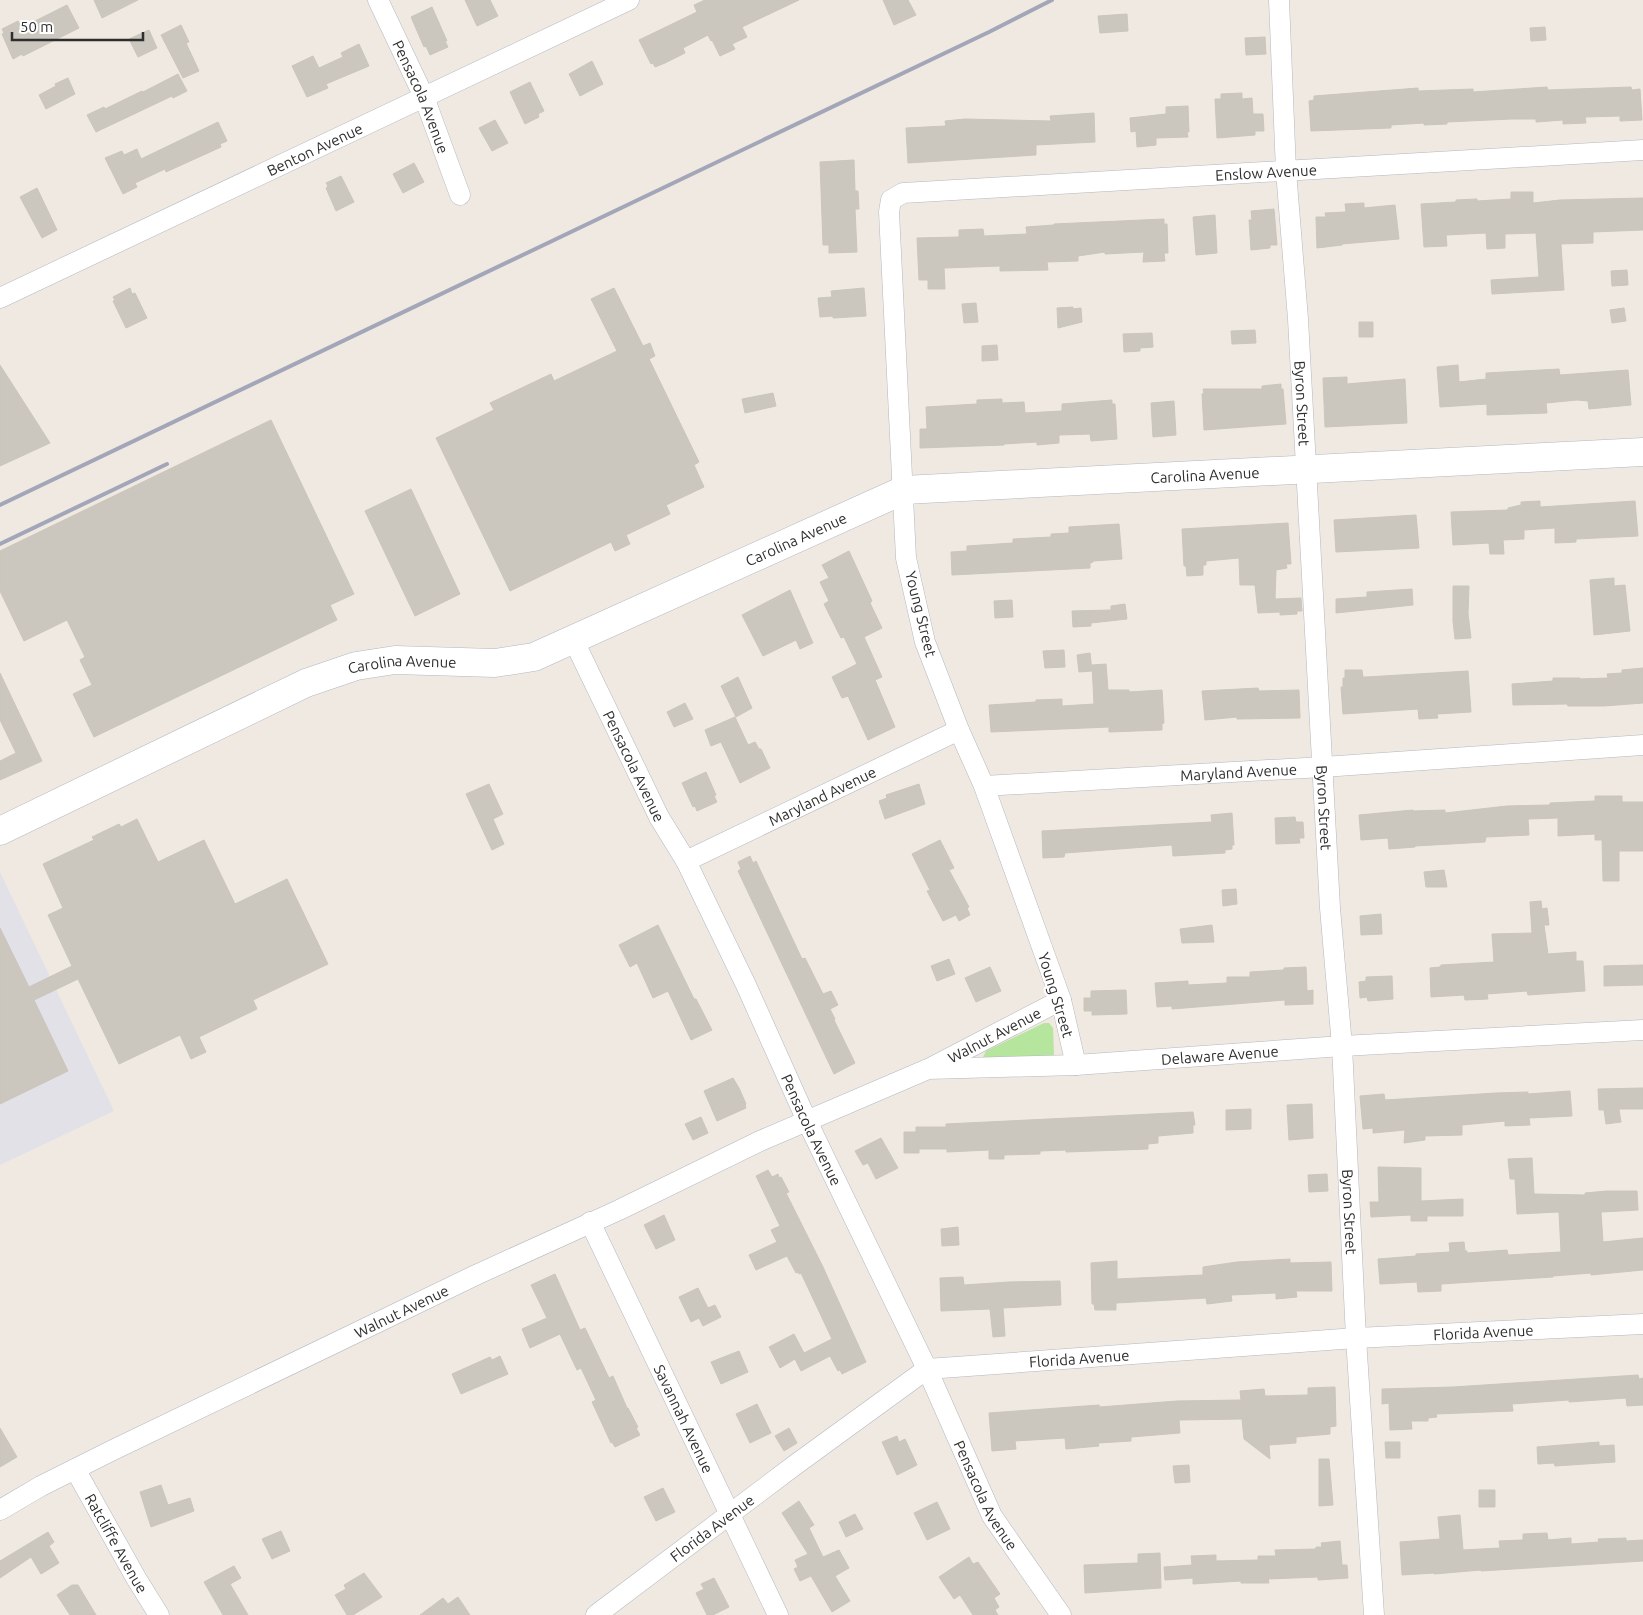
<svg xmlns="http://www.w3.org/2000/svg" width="1643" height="1615" font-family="Ubuntu,sans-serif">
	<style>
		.industrial { fill: #e3e1e8 }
		.green { fill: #b6e59e }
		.building { fill: #cbc7bf; stroke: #cbc5ba }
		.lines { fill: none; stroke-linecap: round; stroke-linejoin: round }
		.street-casing { stroke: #b4b7c1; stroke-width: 21 }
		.secondary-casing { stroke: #b4b7c1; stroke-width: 29 }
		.street { stroke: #fff; stroke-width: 20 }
		.secondary { stroke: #fff; stroke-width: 28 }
		.rail { stroke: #a3a6b8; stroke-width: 4 }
		.labels { text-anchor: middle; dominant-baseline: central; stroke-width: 4.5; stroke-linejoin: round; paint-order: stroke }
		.street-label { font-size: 15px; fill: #2e2e2e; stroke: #fff }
	</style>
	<rect width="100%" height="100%" fill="#efe9e1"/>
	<path class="industrial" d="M0,872L114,1111L0,1165Z"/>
	<path class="green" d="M1044,1023H1049L1053,1028L1054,1055L1048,1058L987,1061L983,1057L986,1051Z"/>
	<path class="building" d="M94,0H138L102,18Z
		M465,0H490L498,16L477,26Z
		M705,0H799L742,27L747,37L732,44L735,49L720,56L712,40L711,41L708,35L683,48L685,53L665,63L655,67L653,63L651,64L639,40L697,12L694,5Z
		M883,0H908L916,15L894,25Z
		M67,5L79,28L23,56L22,54L13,59L2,34L4,33L2,29L18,21L20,25L22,24L23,27Z
		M432,7L447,41H445L448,47L430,55L426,46L424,47L411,17Z
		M1127,14L1128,31L1100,33L1098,16Z
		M181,25L189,42L186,43L199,71L183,78L161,35Z
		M1545,27L1546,40L1531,41L1530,28Z
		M149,30L157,48L138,57L129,39Z
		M1265,37L1266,54L1246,55L1245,38Z
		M359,44L369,66L326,84L328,88L307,97L292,66L313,56L319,68L343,57L341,53Z
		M592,61L603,84L580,96L569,74Z
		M178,74L187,91L173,98L172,96L96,132L87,115L104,107L105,109L142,91L143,92Z
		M68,78L75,94L46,109L39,95L56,86L55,84Z
		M530,82L544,111L538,114L539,117L525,124L510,92Z
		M1547,87L1548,90L1631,87L1632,90L1640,89L1642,120L1620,121V116L1585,117L1586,123L1563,124V120L1536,122V119H1511L1447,122V124L1424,125V123L1391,125V128L1311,131L1309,101L1314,100V96L1418,88V91L1473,89V92Z
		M1242,93V99L1252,98L1253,114H1263L1264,131H1255V135L1217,138L1215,99H1221V94Z
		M1188,106L1189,132H1187L1188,137L1156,138V145L1137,147L1136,131L1131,132L1130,118L1166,114V107Z
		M1094,113L1095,142L1036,145V155L908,163L906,128L946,126L945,121L965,119L1051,121L1050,116Z
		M495,120L508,143L492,151L479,128Z
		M218,122L227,141L220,144L221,147L166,172L165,169L135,183L137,187L123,194L105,158L122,151L124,155L137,149L141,159Z
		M854,160L855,191H858L859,209H855L857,252L829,253V245H823L820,162Z
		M414,163L424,182L403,193L393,174Z
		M341,176L354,202L336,211L326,188L328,186L326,183Z
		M37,188L57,230L42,238L20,197Z
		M1511,192H1533V203L1560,200L1643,198V230L1593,232V243L1561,244L1564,290L1492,294L1491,280L1539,277L1536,233L1505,234V248L1487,249L1486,233L1446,235L1447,246L1424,247L1421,204L1456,202V200L1477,199V201L1511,199Z
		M1364,203V208L1395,205L1399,239L1342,244V245L1317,248L1316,217H1326L1325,213L1346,212L1345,204Z
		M1274,209L1277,245H1270V248L1251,250L1249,220H1252L1251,211Z
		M1215,215L1217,253L1196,255L1193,217Z
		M1164,219V224H1167L1168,253H1164L1165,261L1143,262L1144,252L1105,254V252L1078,256V261L1047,262L1048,270L1000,271V266L944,268L945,289H928V280H919L917,238L959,237V230L983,229L984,236L1027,234L1026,227L1054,225V224Z
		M1627,270L1628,285L1612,286L1611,271Z
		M130,288L132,294L135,293L147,318L126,328L113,301L115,300L113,297Z
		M614,288L643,346L650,343L655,356L649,359L699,462L694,465L704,487L666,505L670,514L626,535L630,544L615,551L611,542L510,591L436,438L494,410L490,403L551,374L554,381L617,351L591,299Z
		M864,288L866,316L833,318V316L820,317L818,298L832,297L831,291Z
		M976,303L978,322L964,323L962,304Z
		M1073,307V309L1081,308L1082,322L1058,328L1057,308Z
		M1624,308L1626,321L1612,323L1610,310Z
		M1359,322H1373V337H1359Z
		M1255,330L1256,343L1232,344L1231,331Z
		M1152,333L1153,347L1140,348V351L1124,352L1123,334Z
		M997,345L998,360L982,361V346Z
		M0,365L50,443L0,466Z
		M1458,365L1459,382L1486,379V373L1559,369L1560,375L1628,370L1631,405L1589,409L1588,401L1577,400L1546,403L1547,413L1487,415V404L1440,407L1437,367Z
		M1347,377V384L1405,379L1407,423L1325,427L1323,378Z
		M1281,384V389H1283L1286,424L1204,430L1202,394L1204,393L1203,389H1262V386Z
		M773,393L776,406L745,413L742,399Z
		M1002,399V403L1024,402L1025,413L1062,411V404L1112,400V404H1115L1117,439L1091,441L1090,434L1059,435V443L1037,445V442L1004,444V445L920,448V429H927L926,407L977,404V400Z
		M1174,401L1176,435L1153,437L1151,403Z
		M271,420L354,594L330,605L337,620L94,737L73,694L92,685L80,660L85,657L67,620L24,641L0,591V551Z
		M411,489L460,594L415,616L365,511Z
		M1540,501V507L1635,501L1638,536L1576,539V542L1555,543V528L1524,530V539L1503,540L1504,554H1490L1489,543L1453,545L1451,512L1508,510V508L1521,505V502Z
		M1416,515L1419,548L1336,552L1334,520Z
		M1288,523L1291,564H1286L1287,568L1276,570L1275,599L1301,598L1302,611H1297V614L1280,615V612L1258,613L1255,585H1240L1239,558L1206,561V565H1203V575L1187,576L1186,566H1184L1182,529Z
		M1119,524L1122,559L1093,561V562L1090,563V568L952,575L951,552L967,551V546L1013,543V539L1051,537V534L1069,533V527Z
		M849,551L872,601L870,603L882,628L864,637L882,677L875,680L895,727L868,740L848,696L842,698L832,677L857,664L844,637L841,638L824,604L829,601L820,582L829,578L822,565Z
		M1614,578V586L1625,585L1630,631L1594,635L1590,580Z
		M1453,586H1469L1468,614L1471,638L1455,639L1453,621Z
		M1412,589L1413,605L1336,613V599L1367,597V592Z
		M790,590L813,643L800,649L796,640L763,656L742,615Z
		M1012,600L1013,617L995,618L994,601Z
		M1125,604L1127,619L1091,623V626L1073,627L1072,611L1111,610V606Z
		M1064,650L1065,667L1045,668L1043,651Z
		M1090,653L1092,671L1079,672L1077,655Z
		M1106,664L1108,690H1129V692L1162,690L1164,723L1162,724V730L1109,732V727L991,732L989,705L1036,702V700L1062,699V706L1094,704L1092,665Z
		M1643,668V703L1604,706H1568L1567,704L1513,705L1512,684L1553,681V678H1580V679L1608,678L1607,674L1622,673V670Z
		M1345,670H1362L1363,677H1366L1468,671L1471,712L1437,714L1438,718L1419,719L1418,709L1343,714L1341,687H1343V678H1345Z
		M0,673L42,761L0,780V761L16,753L0,720Z
		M738,677L752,708L736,717L721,686Z
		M1258,688L1259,691L1299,690L1300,718L1237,719V717L1205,720L1202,691Z
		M685,703L693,719L674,727L667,712Z
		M735,717L748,745L755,742L759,749H761L770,768L740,783L721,742L711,746L705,730Z
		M706,772L716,795L714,796L717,802L697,811L695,806L693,807L682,783Z
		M489,784L503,814L493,819L504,844L492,850L466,794Z
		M919,784L925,804L885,819L879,801L887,798L886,795Z
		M1595,796H1622V802H1643V851H1619V881H1603L1602,840H1595V834L1558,836V818L1528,819L1529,835L1486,837L1485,842L1415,846V847L1389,849L1388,838L1361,840L1359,815L1413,810V811L1445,810V813L1507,806L1550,805V803L1595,801Z
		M1232,813L1234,845H1232V849L1225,850V853L1173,856L1172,845L1065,853L1064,857L1043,858L1042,831L1212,822L1211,815Z
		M1295,817L1296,822H1303L1304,838H1299L1300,843L1276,844L1275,818Z
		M137,819L158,862L204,840L235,904L287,879L328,964L253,1000L257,1009L199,1037L206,1052L191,1059L180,1035L119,1064L78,979L34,1000L68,1071L0,1104V928L29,987L72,966L48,915L63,908L43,864L94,840L92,837L119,824L121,827Z
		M940,840L954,868L949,870L969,907L967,908L970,915L959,921L956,915L943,921L927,891L930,890L912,854Z
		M750,856L753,863L756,861L802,959L805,958L823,994L831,991L838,1005L830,1009L835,1019L834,1020L855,1063L834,1074L738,871L741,869L738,862Z
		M1444,870L1447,887H1426L1424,872Z
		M1236,889L1237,904L1223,906L1222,890Z
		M1541,901L1542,909L1547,908L1549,925H1544L1548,954L1576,952V961H1583L1585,991L1528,995L1527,991L1487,994L1488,999L1465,1000L1464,995L1431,997L1430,968L1440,967L1441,965L1494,962L1492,934L1532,933L1530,902Z
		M1381,914L1382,934L1361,935L1360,916Z
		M658,925L694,999H696L712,1030L691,1040L668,991L653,998L637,963L630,967L619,945Z
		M1212,925L1214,942L1182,943L1180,929Z
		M949,959L955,974L937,981L931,966Z
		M1643,965V985L1604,986V966Z
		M990,967L1001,991L976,1002L965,978Z
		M1306,967L1307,991L1313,990V1004L1285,1005V1000L1172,1009V1006L1157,1007L1155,983L1188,981V985L1227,983V977H1250V972L1284,970V968Z
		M1392,976L1393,999L1368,1001L1367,997L1360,998L1359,982L1366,981V977Z
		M1126,990L1127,1014L1092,1015V1011H1084V998H1091V991Z
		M733,1078L739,1088L746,1104L745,1105L746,1108L717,1121L704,1091Z
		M1643,1088V1109H1619L1621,1122L1606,1124L1604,1110H1599L1598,1089Z
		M1570,1091L1572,1116L1529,1118L1530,1125L1505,1126V1121L1462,1125V1135L1425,1136V1140L1404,1143L1405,1130L1373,1133V1128L1363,1129L1360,1096L1384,1094L1385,1100L1496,1093L1528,1092V1094Z
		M1312,1104L1313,1138L1289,1140L1287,1105Z
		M1251,1109V1129L1226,1130V1110Z
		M1193,1112L1195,1125H1193V1133L1158,1136V1143L1148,1144V1149L1066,1152V1150L1040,1151V1154L1004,1155V1159H989V1150L947,1152V1149H919V1153H904V1132H916V1127H946V1124Z
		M701,1117L708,1133L693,1140L685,1124Z
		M881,1138L898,1168L876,1179L868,1163L863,1165L855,1151Z
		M1532,1158L1534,1194L1585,1195V1193L1607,1191H1637L1638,1210L1601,1212L1603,1242L1643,1238V1270L1591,1275V1273L1553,1276V1277L1441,1284V1291L1418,1292L1417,1282L1380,1284L1378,1259L1416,1256V1254L1450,1252L1449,1243L1464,1242L1465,1251H1467V1253L1507,1250L1508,1255L1561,1252L1559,1212L1517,1214L1515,1179H1510L1508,1159Z
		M1378,1167L1421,1168V1201L1463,1199V1216H1427V1221H1411V1215L1371,1217L1370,1202H1379Z
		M768,1170L772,1177L778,1174L779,1178L781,1177L789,1192L786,1193L823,1267L866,1362L842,1374L840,1370L838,1371L830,1356L801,1371L795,1359L780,1368L769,1347L794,1334L804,1353L832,1339L801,1273L799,1274L798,1272L796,1273L787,1256L756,1270L749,1255L777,1242L771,1230L780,1226L756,1176Z
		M1327,1174L1328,1191L1309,1192L1308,1175Z
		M664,1215L675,1240L656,1249L644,1225Z
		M958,1227L959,1245L942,1246L941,1229Z
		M1290,1259V1263L1331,1262L1332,1291H1296L1297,1297L1276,1299V1293L1231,1295L1232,1301L1207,1304L1206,1298L1116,1303V1310H1095L1094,1304H1092L1091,1263L1117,1261V1279L1203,1275V1267L1237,1262Z
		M555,1274L580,1330L585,1328L609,1378L613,1376L627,1408H628L638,1427L636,1428L640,1435L615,1447L612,1442L611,1443L592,1402L596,1400L581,1368L577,1370L560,1334L530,1348L522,1329L547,1318L531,1285Z
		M963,1277L964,1285L1009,1282L1060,1281L1061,1305L1003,1308L1005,1336L993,1337L990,1309L941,1311L940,1278Z
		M698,1288L708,1308L715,1305L721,1317L703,1326L699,1318L691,1322L679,1297Z
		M739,1351L748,1372L721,1384L711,1362Z
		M500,1356L508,1374L461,1394L452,1374L490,1357L492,1360Z
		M1638,1375L1639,1379L1643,1378V1405L1627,1406L1626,1398L1569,1402V1400L1512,1404L1513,1411L1436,1414L1437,1417L1428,1418V1421H1411L1412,1429L1390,1430L1389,1403L1382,1404V1389L1453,1387Z
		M1335,1387L1336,1426L1330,1427V1434L1296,1437V1443L1269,1445L1270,1459L1244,1439L1242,1419L1179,1420L1180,1433L1131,1437V1441L1098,1443L1099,1446L1066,1449L1065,1438L1015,1441L1016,1449L992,1451L989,1413L1099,1405L1100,1407L1177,1401L1241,1400L1240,1391L1264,1389L1265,1396L1308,1395V1388Z
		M757,1404L771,1433L750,1443L736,1414Z
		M0,1428L17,1457L0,1467Z
		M789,1428L797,1443L784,1451L775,1436Z
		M897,1436L899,1442L905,1439L917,1465L897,1475L882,1442Z
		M1385,1442H1400V1458H1386Z
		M1599,1442V1446L1614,1445L1615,1462L1555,1466L1554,1463L1538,1464L1537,1447Z
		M1319,1459H1329L1333,1505L1319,1506Z
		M1189,1465L1190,1482L1175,1483L1173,1466Z
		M161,1485L168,1505L190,1498L194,1511L151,1527L140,1492Z
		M663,1488L675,1512L656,1521L644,1497Z
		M1479,1490H1495V1507H1479Z
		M799,1501L814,1525L809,1528L823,1557L839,1550L849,1568L835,1576L850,1601L832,1612L811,1576L800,1581L794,1569L798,1567L795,1560L808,1554L782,1513Z
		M937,1502L950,1529L927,1540L914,1513Z
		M855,1514L863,1529L846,1537L839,1522Z
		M1460,1515L1463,1550L1500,1548L1499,1541L1523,1540V1534L1547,1533L1548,1540L1571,1538V1544L1599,1542L1598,1539L1626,1538V1541L1643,1540V1561L1481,1571V1570L1434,1574V1573L1402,1575L1400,1542L1440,1539L1438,1517Z
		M281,1531L290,1551L272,1559L262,1539Z
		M48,1532L54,1542L49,1546L59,1563L41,1574L31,1557L0,1578V1561Z
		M1340,1541L1342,1565H1347L1348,1578L1318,1580V1577L1268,1579L1269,1583H1241V1581L1193,1584V1578L1165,1580L1164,1567L1192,1565L1191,1556L1216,1555V1561L1258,1560V1556H1276L1275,1550L1316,1549V1547H1322L1321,1543Z
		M1160,1553L1161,1588L1085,1593L1084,1565L1138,1563V1554Z
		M969,1557L973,1564L978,1562L1000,1594L994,1598L999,1607L995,1610L998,1615H973L960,1595L954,1599L939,1577Z
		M234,1566L241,1578L230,1584L248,1615H223L204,1582Z
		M364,1573L382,1597L353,1615H347L335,1595L346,1589L344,1585Z
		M714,1578L729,1607L713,1615H707L696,1593L704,1589L701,1584Z
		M72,1585H78L96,1615H70L57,1595Z
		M458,1597L470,1615H420L443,1598L448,1604Z"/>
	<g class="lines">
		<g class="street-casing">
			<g id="street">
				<path id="s1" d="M378,0L424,97L460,195"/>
				<path id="s2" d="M1279,0L1286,171L1298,319L1330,908L1342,1046L1356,1338L1374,1615"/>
				<path id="s3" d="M0,298L629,0"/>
				<path id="s4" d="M573,639L659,817L686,861L746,985L807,1121L927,1369L992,1516L1061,1615"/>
				<path id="s5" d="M984,786L1323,767L1643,745"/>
				<path id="s6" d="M686,861L959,730"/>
				<path id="s7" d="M1076,1065L1061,1000L984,786L959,730L925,642L906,558L889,212L891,200L903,193L1643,150"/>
				<path id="s8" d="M932,1067L1061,1000"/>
				<path id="s9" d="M590,1222L778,1615"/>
				<path id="s10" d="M75,1469L136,1578L159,1615"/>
				<path id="s11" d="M0,1510L41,1486L113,1450L478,1274L619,1210L760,1141L928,1069L1076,1065L1342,1046L1643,1030"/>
				<path id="s12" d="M596,1615L795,1465L927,1369L1356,1338L1643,1324"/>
			</g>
		</g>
		<g class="secondary-casing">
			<g id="secondary">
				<path id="s13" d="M0,831L306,683L356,666L395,660L495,663L534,657L904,490L1643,452"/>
			</g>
		</g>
		<use href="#street" class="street"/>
		<use href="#secondary" class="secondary"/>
		<path class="rail" d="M0,505L989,32L1052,0
			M0,544L167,464"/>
	</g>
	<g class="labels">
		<g class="street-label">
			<text stroke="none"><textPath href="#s1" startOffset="106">Pensacola Avenue</textPath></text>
			<text stroke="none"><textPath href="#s3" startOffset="348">Benton Avenue</textPath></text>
			<text stroke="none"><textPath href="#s7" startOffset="1272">Enslow Avenue</textPath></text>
			<text stroke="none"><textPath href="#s2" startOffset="404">Byron Street</textPath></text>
			<text stroke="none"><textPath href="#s13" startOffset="1279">Carolina Avenue</textPath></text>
			<text stroke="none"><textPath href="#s13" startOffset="859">Carolina Avenue</textPath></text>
			<text transform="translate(921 614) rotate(76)">Young Street</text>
			<text stroke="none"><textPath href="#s13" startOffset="439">Carolina Avenue</textPath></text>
			<text stroke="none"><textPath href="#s4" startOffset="141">Pensacola Avenue</textPath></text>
			<text stroke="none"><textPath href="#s5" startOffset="255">Maryland Avenue</textPath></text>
			<text stroke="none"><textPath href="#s6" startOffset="151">Maryland Avenue</textPath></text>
			<text stroke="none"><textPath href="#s2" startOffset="809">Byron Street</textPath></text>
			<text transform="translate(1056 995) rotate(73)">Young Street</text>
			<text stroke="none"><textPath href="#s8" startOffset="70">Walnut Avenue</textPath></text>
			<text stroke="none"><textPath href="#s11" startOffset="1320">Delaware Avenue</textPath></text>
			<text stroke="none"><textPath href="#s4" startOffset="546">Pensacola Avenue</textPath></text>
			<text stroke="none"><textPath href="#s2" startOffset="1214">Byron Street</textPath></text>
			<text stroke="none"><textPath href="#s11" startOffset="448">Walnut Avenue</textPath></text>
			<text stroke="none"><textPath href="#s12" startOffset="970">Florida Avenue</textPath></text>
			<text stroke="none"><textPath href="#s12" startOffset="565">Florida Avenue</textPath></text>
			<text stroke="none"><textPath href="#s9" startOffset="218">Savannah Avenue</textPath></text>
			<text stroke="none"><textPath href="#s4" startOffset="951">Pensacola Avenue</textPath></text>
			<text stroke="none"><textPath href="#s12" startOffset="145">Florida Avenue</textPath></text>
			<text stroke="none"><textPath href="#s10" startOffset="85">Ratcliffe Avenue</textPath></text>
		</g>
	</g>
	<path d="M12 32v8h131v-8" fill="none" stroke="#2e2e2e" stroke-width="2.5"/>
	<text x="20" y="32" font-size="15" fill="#2e2e2e" stroke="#ffffff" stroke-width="4" paint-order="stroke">50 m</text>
</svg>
